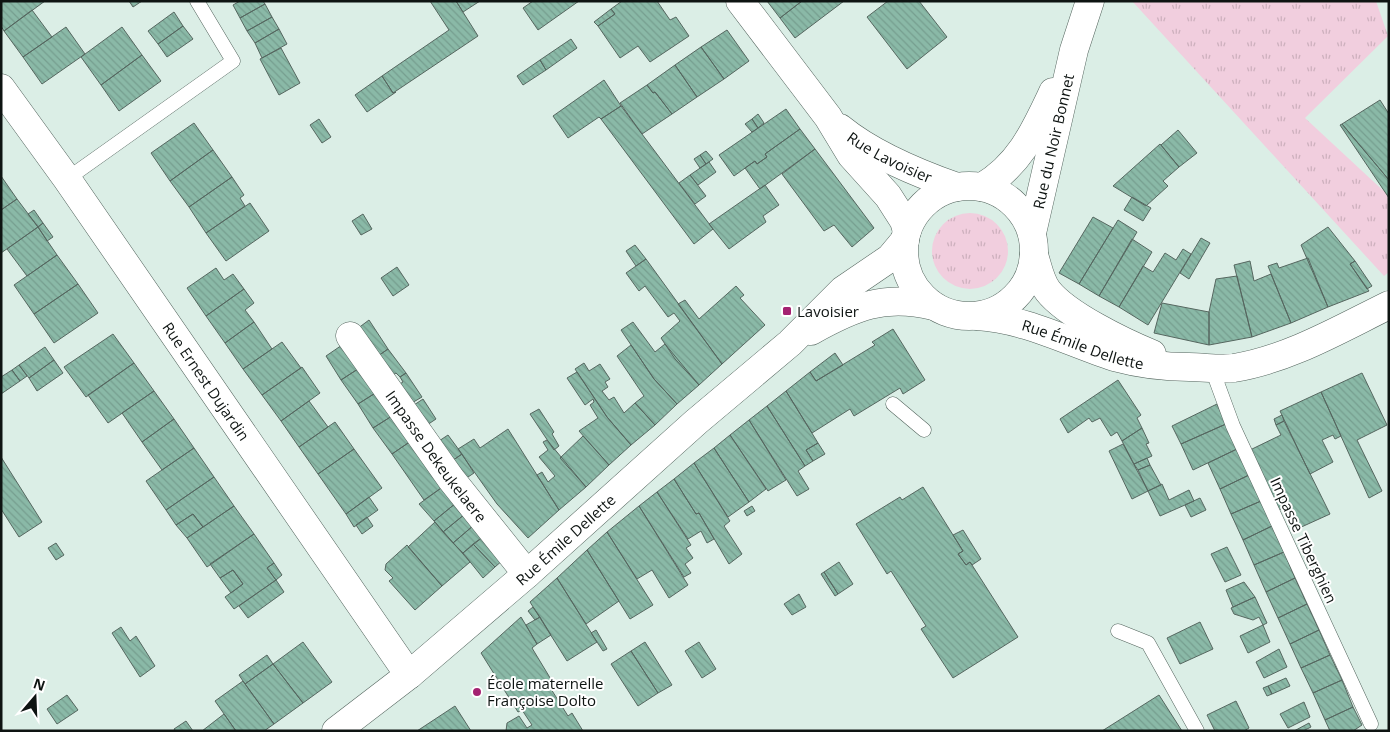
<svg xmlns="http://www.w3.org/2000/svg" width="1390" height="732" font-family="'Open Sans',sans-serif">
	<style>
		.grass { fill: url(#grass-tufts) }
		.building { fill: url(#building-back-hatch); stroke: #566760 }
		.lines { fill: none; stroke-linecap: round; stroke-linejoin: round }
		.service-casing { stroke: #53645d; stroke-width: 15 }
		.minor-casing { stroke: #53645d; stroke-width: 29 }
		.service { stroke: #fff; stroke-width: 14 }
		.minor { stroke: #fff; stroke-width: 28 }
		.poi-dot { fill: #a42271; stroke: #fff; stroke-width: 2 }
		.labels { text-anchor: middle; dominant-baseline: central; stroke-width: 4; stroke-linejoin: round; paint-order: stroke }
		.street-label { font-size: 15px; fill: #0e1412; stroke: #fff }
		.poi-label { font-size: 15px; fill: #0e1412; stroke: #fff; text-anchor: start }
	</style>
	<defs>
		<pattern id="grass-tufts" width="24" height="20" patternUnits="userSpaceOnUse" patternTransform="scale(1.25)"><rect width="24" height="20" fill="#f1cede"/><path d="M3 7l-1-3M5 7V3M7 7l1-3M15 17l-1-3M17 17v-4M19 17l1-3" fill="none" stroke="#cdb0bd"/></pattern>
		<pattern id="building-back-hatch" width="6" height="6" patternUnits="userSpaceOnUse" patternTransform="scale(1.25)"><rect width="6" height="6" fill="#8ab9a7"/><path d="M-1 5l2 2M0 0l6 6M5-1l2 2" fill="none" stroke="#769e8f"/></pattern>
	</defs>
	<rect width="100%" height="100%" fill="#dbeee6"/>
	<path class="grass" d="M1132,1H1376L1388,36L1305,118L1389,196V272L1384,276Z
		M932 251a38 38 0 1 1 76 0a38 38 0 1 1-76 0Z"/>
	<path class="building" d="M1,1H45L4,31L1,26Z
		M129,1H142L133,7Z
		M240,1H263L265,4L240,18L233,5Z
		M430,1H456L478,36L393,93L382,76L449,30Z
		M456,1H480L463,12Z
		M533,1H579L538,30L523,8Z
		M622,1H657L670,20L676,17L689,36L650,62L638,46L620,58L598,26L615,14L611,9Z
		M767,1H802L780,18Z
		M802,1H844L795,38L780,18Z
		M888,1H919L947,37L907,69L867,17Z
		M265,4L272,17L247,31L240,18Z
		M611,9L615,14L598,26L594,22Z
		M32,10L52,37L23,57L4,31Z
		M174,12L183,26L158,44L148,31Z
		M272,17L279,29L255,43L247,31Z
		M183,26L193,39L167,57L158,44Z
		M66,27L85,54L42,84L23,57Z
		M122,27L142,55L101,85L81,57Z
		M279,29L287,44L262,58L255,43Z
		M727,30L749,61L724,79L701,47Z
		M571,39L577,48L546,70L540,60Z
		M701,47L724,79L697,97L675,65Z
		M281,48L300,83L279,95L260,59Z
		M142,55L161,81L119,111L101,85Z
		M540,60L546,70L523,85L517,76Z
		M675,65L697,97L672,114L655,92L653,93L647,85Z
		M382,76L393,93L396,92L367,112L355,95Z
		M604,80L621,106L601,119L599,117L568,138L553,116Z
		M647,85L653,93L655,92L672,114L642,134L620,103Z
		M1380,100L1389,114V180L1342,124Z
		M621,106L713,229L694,244L601,119Z
		M786,109L800,129L765,154L767,157L757,164L755,161L734,176L719,155Z
		M758,114L764,123L758,128L752,119Z
		M319,119L331,137L322,143L310,125Z
		M752,119L758,128L752,132L745,124Z
		M194,123L213,150L170,181L151,153Z
		M1342,124L1389,180V198L1340,125Z
		M800,129L815,149L760,189L745,168L755,161L757,164L767,157L765,154Z
		M1178,130L1197,153L1179,167L1161,145Z
		M1160,144L1179,167L1163,181L1168,186L1146,206L1113,186Z
		M815,149L874,228L852,247L834,225L824,231L782,174Z
		M213,150L232,177L189,207L170,181Z
		M706,151L713,159L706,164L700,155Z
		M700,155L706,164L700,168L694,159Z
		M709,162L716,172L698,185L690,175Z
		M690,175L706,196L695,204L679,183Z
		M1,176L17,199L1,210Z
		M232,177L244,195L240,198L245,206L206,233L189,207Z
		M765,185L779,205L763,216L766,222L729,249L709,224Z
		M1132,197L1151,208L1143,221L1124,210Z
		M17,199L38,227L1,253V210Z
		M250,203L269,231L226,261L206,233Z
		M34,210L43,223L38,227L28,214Z
		M363,214L372,229L361,235L352,221Z
		M1093,217L1113,228L1079,284L1059,273Z
		M1118,220L1137,232L1099,296L1079,284Z
		M43,223L53,237L47,241L38,227Z
		M38,227L57,255L27,276L7,249Z
		M1328,227L1355,261L1350,264L1369,291L1328,307L1301,245Z
		M1201,238L1210,243L1189,279L1180,273Z
		M1132,239L1152,252L1119,307L1099,296Z
		M635,245L646,259L636,266L626,251Z
		M1183,249L1191,254L1148,325L1119,307L1143,266L1153,272L1165,253L1176,260Z
		M57,255L78,284L34,314L14,285Z
		M1308,258L1328,307L1291,323L1268,266L1277,263L1279,268Z
		M646,259L722,364L699,385L675,359L661,338L680,321L674,313L668,317L645,286L639,291L626,273Z
		M1250,261L1254,281L1271,274L1291,323L1252,337L1234,265Z
		M1355,261L1372,286L1367,289L1350,264Z
		M397,267L409,285L393,296L381,278Z
		M216,268L224,280L233,274L244,289L206,316L187,288Z
		M1237,276L1252,337L1209,345V312L1216,279Z
		M78,284L98,313L54,343L34,314Z
		M736,286L744,295L740,298L765,325L722,364L678,304L685,300L699,319Z
		M244,289L254,303L245,310L254,322L225,343L206,316Z
		M1162,303L1209,312V345L1154,333Z
		M369,320L388,349L378,356L357,329Z
		M254,322L272,349L243,369L225,343Z
		M633,322L655,352L665,344L699,385L677,404L654,379L621,330Z
		M893,329L925,380L903,394L900,388L854,416L850,409L812,433L786,391L810,372L816,381L875,345L872,342Z
		M113,334L134,363L86,397L64,367Z
		M282,342L301,368L262,395L243,369Z
		M345,343L361,367L341,380L326,356Z
		M631,345L654,379L677,404L655,425L635,403L644,396L617,356Z
		M45,347L54,360L29,378L19,365Z
		M388,349L406,373L400,377L396,373L390,377L378,356Z
		M835,353L843,365L816,381L810,372Z
		M54,360L63,373L37,391L29,378Z
		M134,363L154,391L108,423L88,395Z
		M584,363L589,371L600,364L610,379L605,382L608,387L602,391L609,400L614,397L624,413L635,403L655,425L631,445L607,417L575,369Z
		M19,365L27,376L20,381L12,370Z
		M302,367L320,393L281,421L262,395Z
		M361,367L377,392L358,404L341,380Z
		M12,370L20,381L1,394V377Z
		M577,372L607,417L631,445L609,465L579,431L598,418L590,405L594,402L593,399L585,405L567,378Z
		M406,373L422,397L410,404L398,385L403,382L400,377Z
		M1362,373L1387,425L1357,440L1382,491L1369,498L1321,392Z
		M1118,380L1141,415L1137,418L1142,428L1122,441L1117,432L1111,436L1100,418L1092,422L1089,418L1068,433L1060,419Z
		M154,391L174,419L142,442L122,413Z
		M786,391L818,443L806,450L813,461L805,466L767,406Z
		M377,392L392,416L373,428L358,404Z
		M1321,392L1341,436L1335,439L1333,435L1322,440L1333,462L1310,474L1280,411Z
		M423,399L436,419L424,427L411,407Z
		M309,401L328,427L299,447L281,421Z
		M1217,404L1226,424L1181,444L1172,426Z
		M767,406L805,466L798,471L809,489L797,496L749,420Z
		M539,409L554,432L552,434L559,446L554,450L530,414Z
		M1282,415L1284,421L1276,425L1274,419Z
		M392,416L411,441L392,454L373,428Z
		M174,419L194,448L162,470L142,442Z
		M749,420L786,480L768,491L730,435Z
		M1284,421L1330,514L1297,529L1287,506L1277,511L1250,450L1281,435L1276,425Z
		M335,422L354,449L318,474L299,447Z
		M1226,424L1237,449L1193,470L1181,444Z
		M1142,428L1149,443L1146,444L1152,456L1134,464L1122,441Z
		M508,429L559,510L528,538L497,504L458,449L474,439L480,448Z
		M448,435L462,454L449,463L436,443Z
		M730,435L766,489L749,502L714,448Z
		M583,436L609,465L586,487L560,458Z
		M547,440L586,487L559,510L537,475L542,472L548,482L555,476L539,457L548,450L543,442Z
		M411,441L444,486L424,500L392,454Z
		M818,443L825,454L813,461L806,450Z
		M1123,444L1148,491L1132,499L1109,451Z
		M194,448L214,477L166,510L146,481Z
		M714,448L749,502L728,517L694,463Z
		M354,449L382,488L346,514L318,474Z
		M1237,449L1249,475L1220,489L1208,463Z
		M462,454L474,473L462,481L449,463Z
		M1,457L42,522L19,537L1,509Z
		M1147,458L1150,465L1138,470L1134,464Z
		M694,463L730,521L724,526L742,554L729,564L699,513L696,514L674,479Z
		M1150,465L1161,485L1148,491L1138,470Z
		M1249,475L1261,501L1231,514L1220,489Z
		M214,477L234,506L203,527L193,514L176,525L166,510Z
		M674,479L696,514L699,513L714,539L707,543L701,531L688,539L657,492Z
		M1162,484L1169,500L1189,490L1194,501L1160,516L1148,491Z
		M444,486L456,503L434,521L419,504Z
		M923,487L963,551L958,554L966,565L970,562L972,565L1018,637L953,678L921,629L926,626L891,571L887,574L856,524L900,497L902,500Z
		M657,492L691,545L686,548L693,558L685,564L691,573L684,577L639,506Z
		M369,497L378,510L354,527L346,514Z
		M1200,498L1206,510L1191,517L1185,505Z
		M1261,501L1272,526L1243,540L1231,514Z
		M456,503L465,514L443,532L434,521Z
		M234,506L254,534L207,567L187,538Z
		M639,506L688,585L669,598L652,570L637,579L607,532Z
		M752,506L755,511L747,516L744,511Z
		M193,514L203,527L187,538L176,525Z
		M465,514L474,525L453,543L443,532Z
		M367,517L373,526L362,534L356,525Z
		M435,522L470,562L442,586L408,547Z
		M474,525L484,536L463,553L453,543Z
		M1272,526L1284,552L1254,565L1243,540Z
		M963,530L981,559L972,565L970,562L966,565L958,554L963,551L953,535Z
		M607,532L653,605L630,619L587,550Z
		M254,534L274,563L267,568L276,580L234,609L225,597L243,584L233,570L220,578L210,564Z
		M484,536L504,559L495,567L473,544Z
		M56,543L64,555L56,560L48,548Z
		M473,544L495,567L483,578L463,553Z
		M407,545L442,586L415,610L389,581L393,578L385,570L386,564Z
		M1227,547L1241,575L1225,582L1211,554Z
		M587,550L619,601L586,624L557,578Z
		M1284,552L1295,578L1266,592L1254,565Z
		M839,562L853,584L838,594L824,572Z
		M274,563L282,575L276,580L267,568Z
		M233,570L243,584L231,593L220,578Z
		M824,572L838,594L835,596L821,574Z
		M557,578L597,642L567,661L530,602Z
		M1295,578L1307,604L1278,618L1266,592Z
		M276,580L284,592L248,618L239,606Z
		M1244,582L1255,597L1233,607L1226,590Z
		M799,594L806,607L792,615L784,604Z
		M1255,597L1267,623L1263,625L1259,617L1253,620L1234,614L1231,608Z
		M1307,604L1319,630L1290,644L1278,618Z
		M533,607L540,617L535,620L528,611Z
		M521,617L537,644L532,648L555,686L551,689L568,716L572,713L583,731H506L507,723L519,716L527,728L532,725L522,710L518,712L481,653Z
		M540,617L551,635L537,644L526,625Z
		M1200,622L1213,649L1180,664L1167,638Z
		M1263,625L1270,642L1248,653L1240,636Z
		M121,627L130,641L136,636L155,666L140,677L112,633Z
		M596,630L607,649L603,651L591,633Z
		M1319,630L1330,655L1301,668L1290,644Z
		M303,642L332,682L303,703L273,664Z
		M645,642L672,685L658,693L631,651Z
		M699,642L716,669L702,678L685,651Z
		M1279,649L1287,667L1264,678L1256,662Z
		M631,651L658,693L638,706L611,664Z
		M267,655L273,664L245,684L239,675Z
		M1330,655L1342,680L1313,693L1301,668Z
		M273,664L303,703L274,724L245,684Z
		M1286,678L1290,686L1272,694L1268,686Z
		M1342,680L1353,707L1325,720L1313,693Z
		M243,681L274,724L264,731H236L215,701Z
		M1268,686L1272,694L1267,696L1263,688Z
		M67,695L78,710L57,724L47,709Z
		M1159,695L1182,731H1102Z
		M1236,701L1249,728L1244,731H1215L1207,715Z
		M1304,702L1310,717L1288,728L1280,714Z
		M455,706L471,731H417Z
		M1353,707L1362,725L1353,731H1330L1325,720Z
		M224,714L236,731H202Z
		M186,721L193,731H175L174,729Z
		M1309,723L1311,727L1303,731H1294Z"/>
	<g class="lines">
		<g class="service-casing">
			<path id="service" d="M67,179L233,61L197,1
				M1212,369L1233,426L1371,724
				M893,404L924,430
				M1118,631L1148,643L1197,731"/>
		</g>
		<g class="minor-casing">
			<g id="minor">
				<path d="M740,1L828,117L851,155L888,196L904,221L907,231"/>
				<path id="s1" d="M1,88L67,179L409,675"/>
				<path id="s2" d="M840,128C873,155 917,173 957,187"/>
				<circle cx="969" cy="251" r="65"/>
				<path d="M982,187C1020,165 1035,130 1053,92"/>
				<path id="s3" d="M1032,233L1074,50L1090,1"/>
				<path d="M1034,255C1038,267 1040,281 1048,291C1067,315 1123,342 1152,354"/>
				<path id="s4" d="M977,316C1026,319 1068,342 1114,357C1140,364 1163,367 1189,367C1204,367 1219,370 1234,368C1289,359 1340,329 1389,305"/>
				<path d="M811,331C854,307 884,294 933,306"/>
				<path id="s5" d="M350,336L451,479L527,574"/>
				<path id="s6" d="M336,731L409,675L527,574L696,422L790,343L843,290L890,258L905,240"/>
			</g>
		</g>
		<use href="#service" class="service"/>
		<use href="#minor" class="minor"/>
	</g>
	<g class="poi-dot">
		<rect x="782" y="306" width="10" height="10" rx="2.5"/>
		<circle cx="477" cy="692" r="5"/>
	</g>
	<g class="labels">
		<g class="street-label">
			<text stroke="none"><textPath href="#s3" startOffset="94">Rue du Noir Bonnet</textPath></text>
			<text stroke="none"><textPath href="#s2" startOffset="58">Rue Lavoisier</textPath></text>
			<text stroke="none"><textPath href="#s4" startOffset="110">Rue Émile Dellette</textPath></text>
			<text stroke="none"><textPath href="#s1" startOffset="358">Rue Ernest Dujardin</textPath></text>
			<text stroke="none"><textPath href="#s5" startOffset="148">Impasse Dekeukelaere</textPath></text>
			<text stroke="none"><textPath href="#s6" startOffset="299">Rue Émile Dellette</textPath></text>
			<text transform="translate(1304 540) rotate(65)">Impasse Tiberghien</text>
		</g>
		<g class="poi-label">
			<text x="797" y="311">Lavoisier</text>
			<text x="487" y="683">École maternelle<tspan x="487" dy="17">Françoise Dolto</tspan></text>
		</g>
	</g>
	<rect width="1390" height="732" fill="none" stroke="#0e1412" stroke-width="5"/>
	<g transform="translate(35 697) rotate(19)" stroke="#ffffff" stroke-width="4" paint-order="stroke">
	<path d="M0-4L9 19L0 12L-9 19Z" fill="#0e1412"/>
	<text y="-8" font-size="14" font-weight="bold" text-anchor="middle" fill="#0e1412">N</text>
	</g>
</svg>
